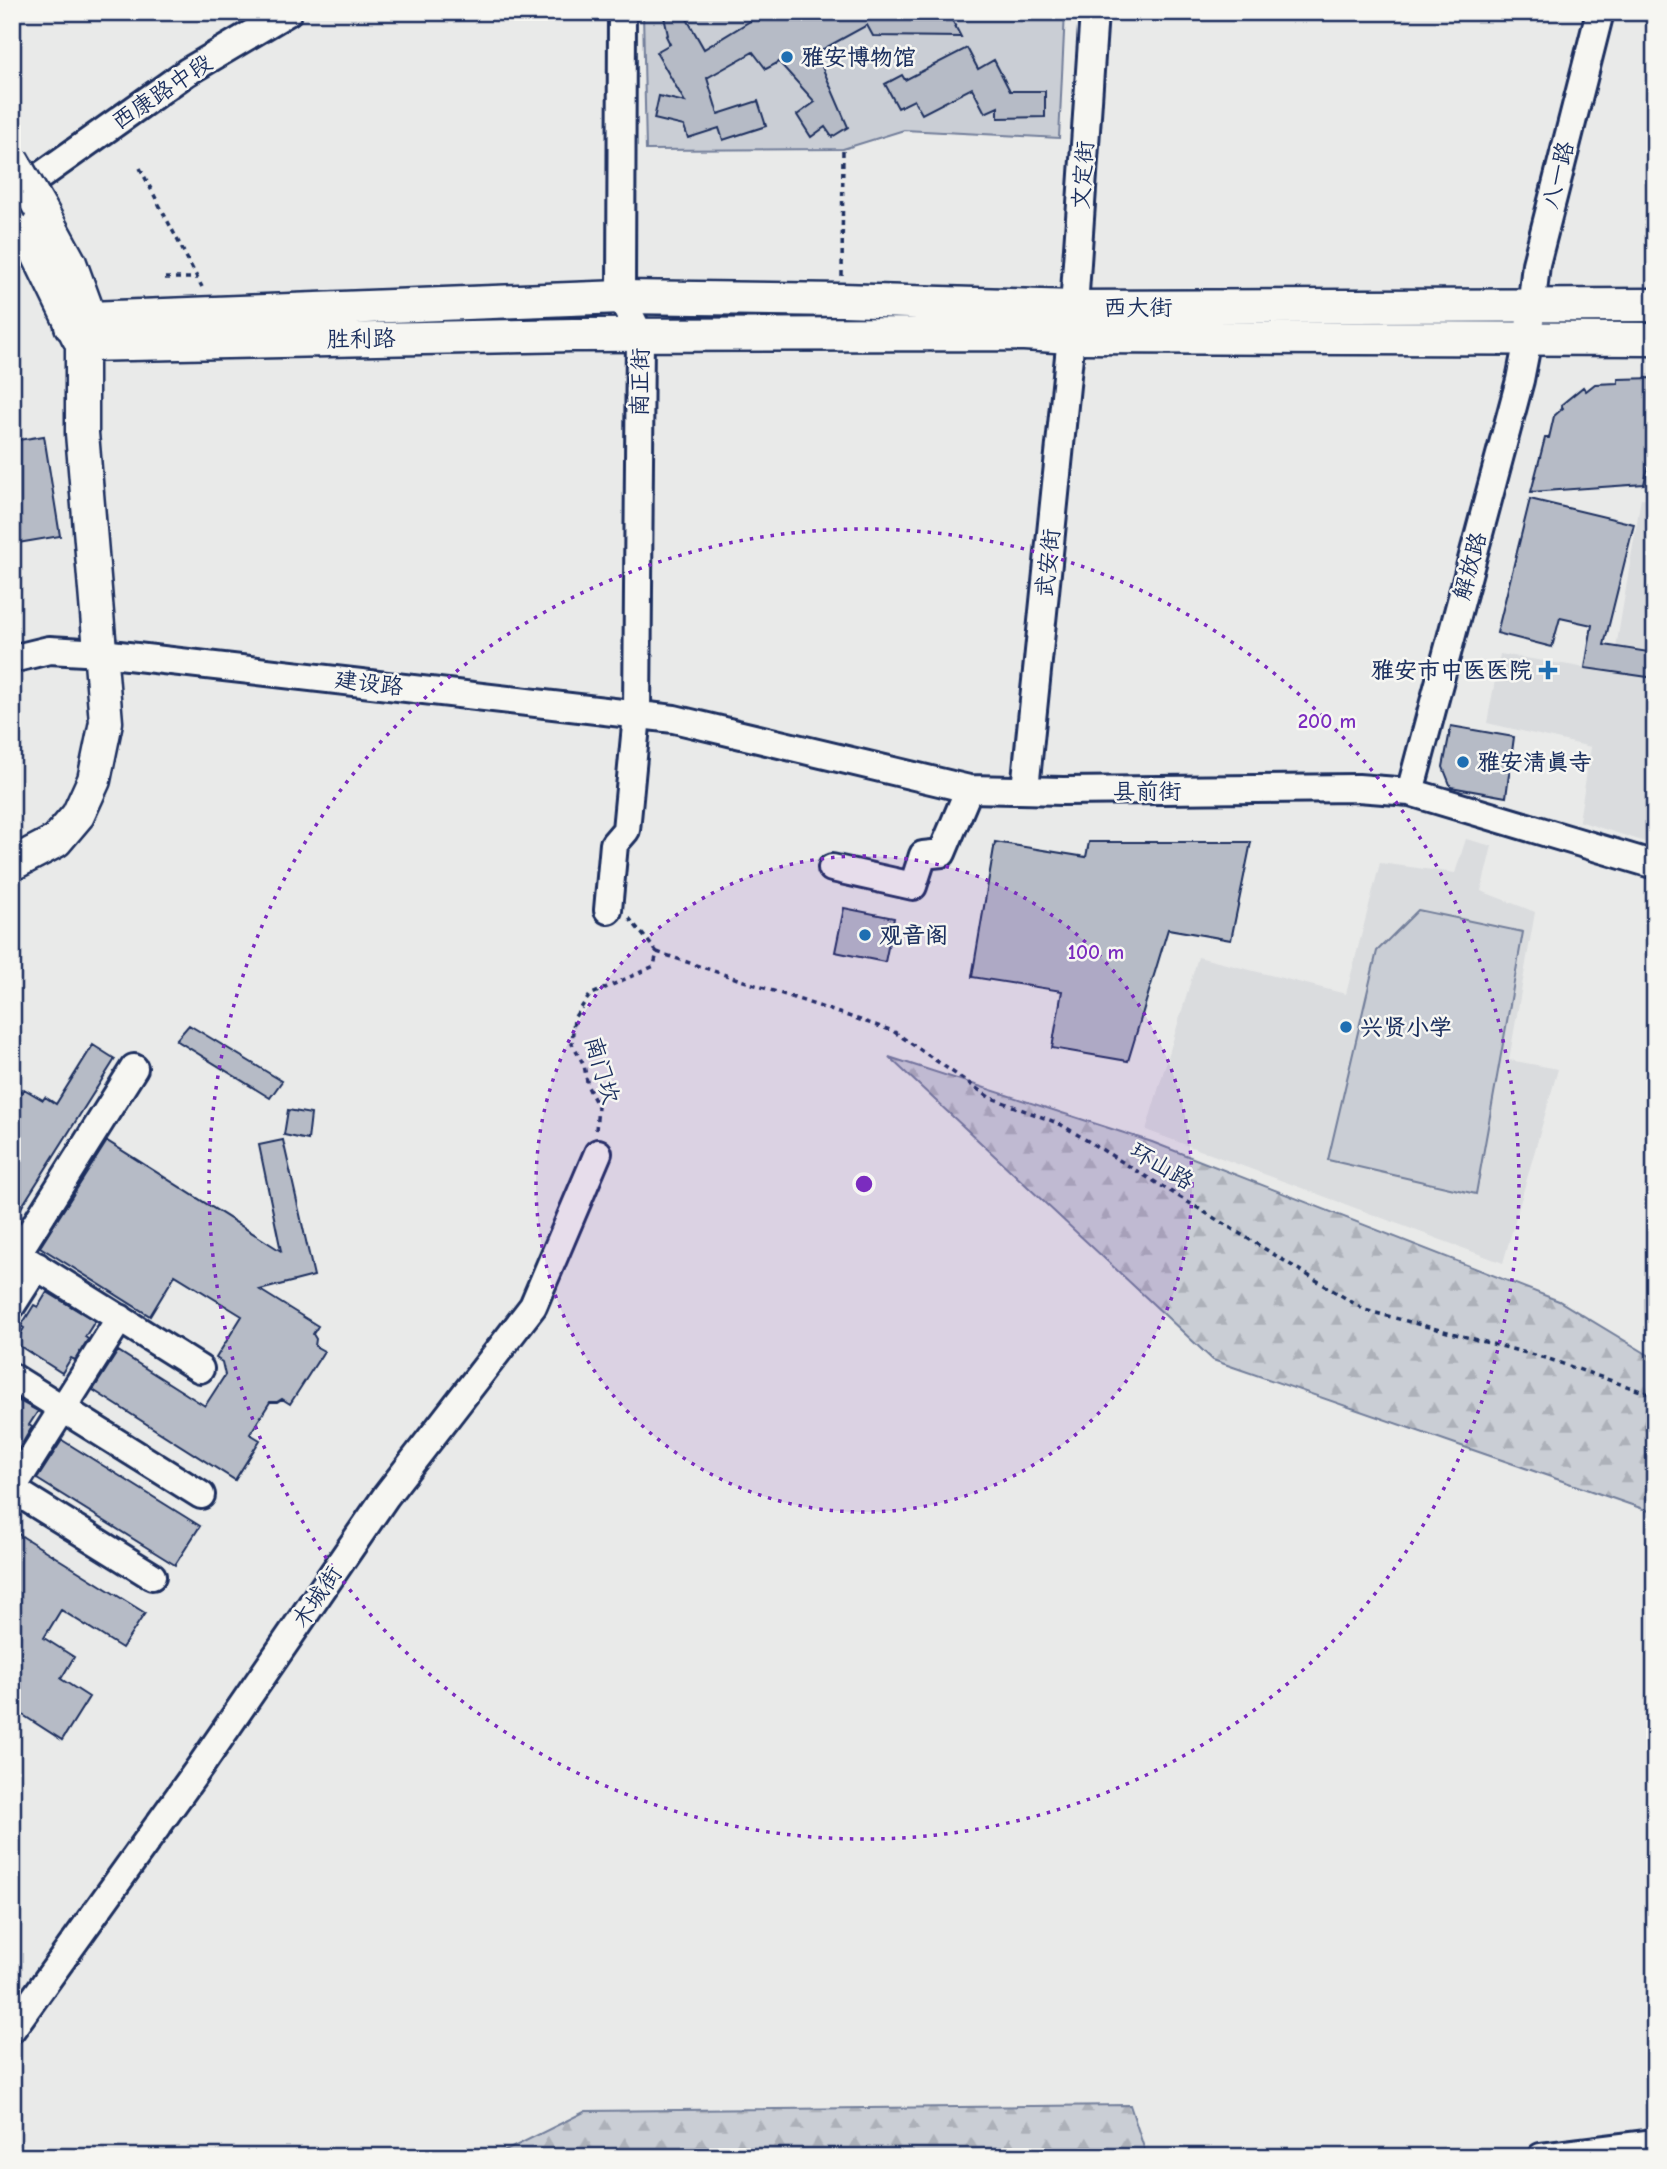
<svg xmlns="http://www.w3.org/2000/svg" width="1667" height="2169" font-family="'Comic Neue','LXGW WenKai TC',sans-serif">
	<style>
		.built { fill: #dadcde }
		.green { fill: #caced5; stroke: #727e9a; stroke-width: 2 }
		.forest { fill: url(#forest-firs); stroke: #727e9a; stroke-width: 2 }
		.building { fill: #b6bbc6; stroke: #1b2f5e; stroke-width: 2 }
		.lines { fill: none; stroke-linecap: round; stroke-linejoin: round }
		.minor-casing { stroke: #1b2f5e; stroke-width: 32 }
		.major-casing { stroke: #1b2f5e; stroke-width: 37 }
		.path { stroke: #1b2f5e; stroke-width: 3.5; stroke-dasharray: 5 5; stroke-linecap: butt }
		.minor { stroke: #f6f6f2; stroke-width: 26 }
		.major { stroke: #f6f6f2; stroke-width: 32 }
		.major-bridge-casing { stroke: #1b2f5e; stroke-width: 37; stroke-linecap: butt }
		.major-bridge { stroke: #f6f6f2; stroke-width: 32 }
		.ring { fill: none; stroke: #7b2cbf; stroke-width: 3.5; stroke-dasharray: 3.5 7 }
		.poi-dot { fill: #1f6fb2; stroke: #f6f6f2; stroke-width: 2.5 }
		.labels { text-anchor: middle; dominant-baseline: central; stroke-width: 5; stroke-linejoin: round; paint-order: stroke }
		.poi-label { font-size: 23px; font-weight: bold; fill: #1b2f5e; stroke: #f6f6f2; text-anchor: start }
		.street-label { font-size: 23px; fill: #1b2f5e; stroke: #f6f6f2 }
		.centre { fill: #7b2cbf; stroke: #f6f6f2; stroke-width: 3.5 }
		.ring-label { font-size: 21px; text-anchor: middle; font-weight: bold; fill: #7b2cbf; stroke: #f6f6f2; stroke-width: 5; stroke-linejoin: round; paint-order: stroke }
	</style>
	<defs>
		<pattern id="forest-firs" width="22" height="20" patternUnits="userSpaceOnUse" patternTransform="scale(1.75)"><rect width="22" height="20" fill="#caced5"/><path d="M5 1l3.5 6h-7zM16 11l3.5 6h-7z" fill="#adb1b9"/></pattern>
	</defs>
	<rect width="100%" height="100%" fill="#e9eae9"/>
	<filter id="ink" filterUnits="userSpaceOnUse"><feTurbulence type="fractalNoise" baseFrequency=".0143" numOctaves="2"/><feDisplacementMap in="SourceGraphic" scale="14" xChannelSelector="R" yChannelSelector="G"/><feConvolveMatrix kernelMatrix="1 2 1 2 8 2 1 2 1" color-interpolation-filters="sRGB"/></filter>
	<g filter="url(#ink)">
		<path class="built" d="M1641,498L1655,500V845L1579,821L1591,747L1487,723L1500,654L1612,672Z
			M1466,839L1492,846L1481,891L1535,912L1509,1060L1558,1069L1503,1263L1146,1130L1198,957L1346,994L1380,863L1455,873Z"/>
		<path class="green" d="M643,12H1065L1059,138L904,130L843,149L646,150Z
			M1418,910L1523,932L1476,1194L1328,1160L1377,951Z"/>
		<path class="forest" d="M889,1057L1152,1142L1559,1301L1655,1359V1513L1213,1360Z
			M1130,2105L1147,2157H493L586,2111Z"/>
		<path class="building" d="M663,12H683L704,49L765,12H948L961,37L873,36L867,25L816,53L848,127L832,137L825,127L811,137L797,115L815,102L779,62L766,69L753,52L707,78L718,114L758,101L766,126L723,140L719,128L688,138L684,126L654,119L659,96L685,102L656,52L670,44L666,36L668,35Z
			M967,48L978,69L994,60L1010,91H1045V117L998,118V107L985,113L972,88L922,114L914,100L898,108L885,84L902,75L905,80Z
			M1655,378V469L1648,468L1644,484L1531,492L1545,438H1549L1554,416L1563,408L1561,405L1583,387L1586,391L1595,384L1618,383V379Z
			M44,436L60,536L12,544V441Z
			M1530,499L1634,524L1604,645L1655,653V678L1585,668L1592,625L1560,618L1552,647L1497,633Z
			M1451,726L1514,737L1506,797L1451,787L1443,767Z
			M995,842L1086,857L1089,842H1251L1231,940L1168,929L1128,1061L1052,1048L1062,991L972,977Z
			M844,908L894,918L885,962L835,952Z
			M189,1025L282,1081L270,1098L176,1040Z
			M93,1045L115,1059L12,1222V1086L22,1092L24,1089L43,1100L45,1097L56,1104Z
			M288,1110L311,1114L308,1140L284,1135Z
			M283,1140L314,1276L260,1290L318,1326L313,1334L316,1339L315,1346L324,1351L290,1404L282,1399L277,1402H270L250,1434L260,1440L235,1480L93,1390L118,1351L205,1406L225,1375L222,1362L216,1358L242,1316L175,1275L150,1316L40,1247L107,1141L281,1251L259,1145Z
			M47,1292L95,1321L85,1337L88,1339L75,1360L71,1358L62,1373L15,1343L24,1328L21,1326L34,1305L38,1307Z
			M12,1397L38,1411L29,1425L32,1427L19,1449L15,1447L12,1452Z
			M62,1440L200,1526L175,1565L37,1479Z
			M12,1530L145,1613L122,1648L61,1610L44,1638L74,1657L61,1679L89,1697L62,1740L12,1708Z"/>
		<g class="lines">
			<g class="minor-casing">
				<path id="minor" d="M12,192L39,177L187,72L288,12
					M12,659L49,650L102,653L674,719L969,789L1063,791L1358,788L1410,792L1655,865
					M1025,789L1074,307L1094,12
					M1410,792L1520,380L1528,339L1536,264L1600,12
					M832,868L913,886L923,855L942,853L969,789
					M608,910L614,844L626,830L637,715L640,335L621,297L622,12
					M12,1251L200,1369
					M17,1254L134,1068
					M12,1305L37,1266
					M12,1377L201,1495
					M12,1489L120,1318
					M12,1489L152,1576
					M12,2029L202,1764L386,1496L533,1306L598,1153
					M1541,2157L1655,2143"/>
			</g>
			<g class="major-casing">
				<path id="major" d="M12,201L78,337
					M71,326L90,318L621,297L841,300L1074,307L1655,305
					M82,345L573,335L1024,334L1071,337L1655,339
					M12,864L56,841L78,815L94,780L106,722L82,433V345L90,318L70,263L40,208"/>
			</g>
			<path class="path" d="M140,168L202,287
				M842,276L843,149
				M165,278H198
				M657,952L893,1031L989,1097L1060,1124L1365,1310L1549,1359L1655,1396
				M596,1130L598,1107L588,1087L584,1065L572,1044L574,1018L590,995L654,966L657,952L629,918"/>
			<use href="#minor" class="minor"/>
			<use href="#major" class="major"/>
			<g class="major-bridge-casing">
				<path id="major-bridge" d="M12,160L40,208"/>
			</g>
			<use href="#major-bridge" class="major-bridge"/>
		</g>
	</g>
	<circle cx="864" cy="1184" r="328" fill="#7b2cbf" fill-opacity=".12"/>
	<g class="ring">
		<circle cx="864" cy="1184" r="328"/>
		<circle cx="864" cy="1184" r="655"/>
	</g>
	<g class="poi-dot">
		<circle cx="787" cy="57" r="7"/>
		<path d="M1544.5 659.5h7v7h7v7h-7v7h-7v-7h-7v-7h7z"/>
		<circle cx="1463" cy="762" r="7"/>
		<circle cx="865" cy="935" r="7"/>
		<circle cx="1346" cy="1027" r="7"/>
	</g>
	<g class="labels">
		<g class="poi-label">
			<text x="801" y="57">雅安博物馆</text>
			<text x="1532" y="670" text-anchor="end">雅安市中医医院</text>
			<text x="1477" y="762">雅安清真寺</text>
			<text x="879" y="935">观音阁</text>
			<text x="1360" y="1027">兴贤小学</text>
		</g>
		<g class="street-label">
			<text transform="translate(162 92) rotate(-34)">西康路中段</text>
			<text transform="translate(1083 175) rotate(-86)">文定街</text>
			<text transform="translate(1558 175) rotate(-76)">八一路</text>
			<text x="1138" y="307">西大街</text>
			<text transform="translate(361 339) rotate(-1)">胜利路</text>
			<text transform="translate(640 382) rotate(-89)">南正街</text>
			<text transform="translate(1048 563) rotate(-84)">武安街</text>
			<text transform="translate(1470 566) rotate(-75)">解放路</text>
			<text transform="translate(369 683) rotate(7)">建设路</text>
			<text x="1147" y="791">县前街</text>
			<text transform="translate(602 1070) rotate(74)">南门坎</text>
			<text transform="translate(1162 1166) rotate(31)">环山路</text>
			<text transform="translate(317 1597) rotate(-56)">木城街</text>
		</g>
	</g>
	<circle cx="864" cy="1184" r="10" class="centre"/>
	<g class="ring-label">
		<text x="1327" y="728">200 m</text>
		<text x="1096" y="959">100 m</text>
	</g>
	<rect width="1667" height="2169" fill="none" stroke="#f6f6f2" stroke-width="42"/>
	<rect x="21" y="21" width="1625" height="2127" fill="none" stroke="#1b2f5e" stroke-width="2.5" filter="url(#ink)"/>
</svg>
